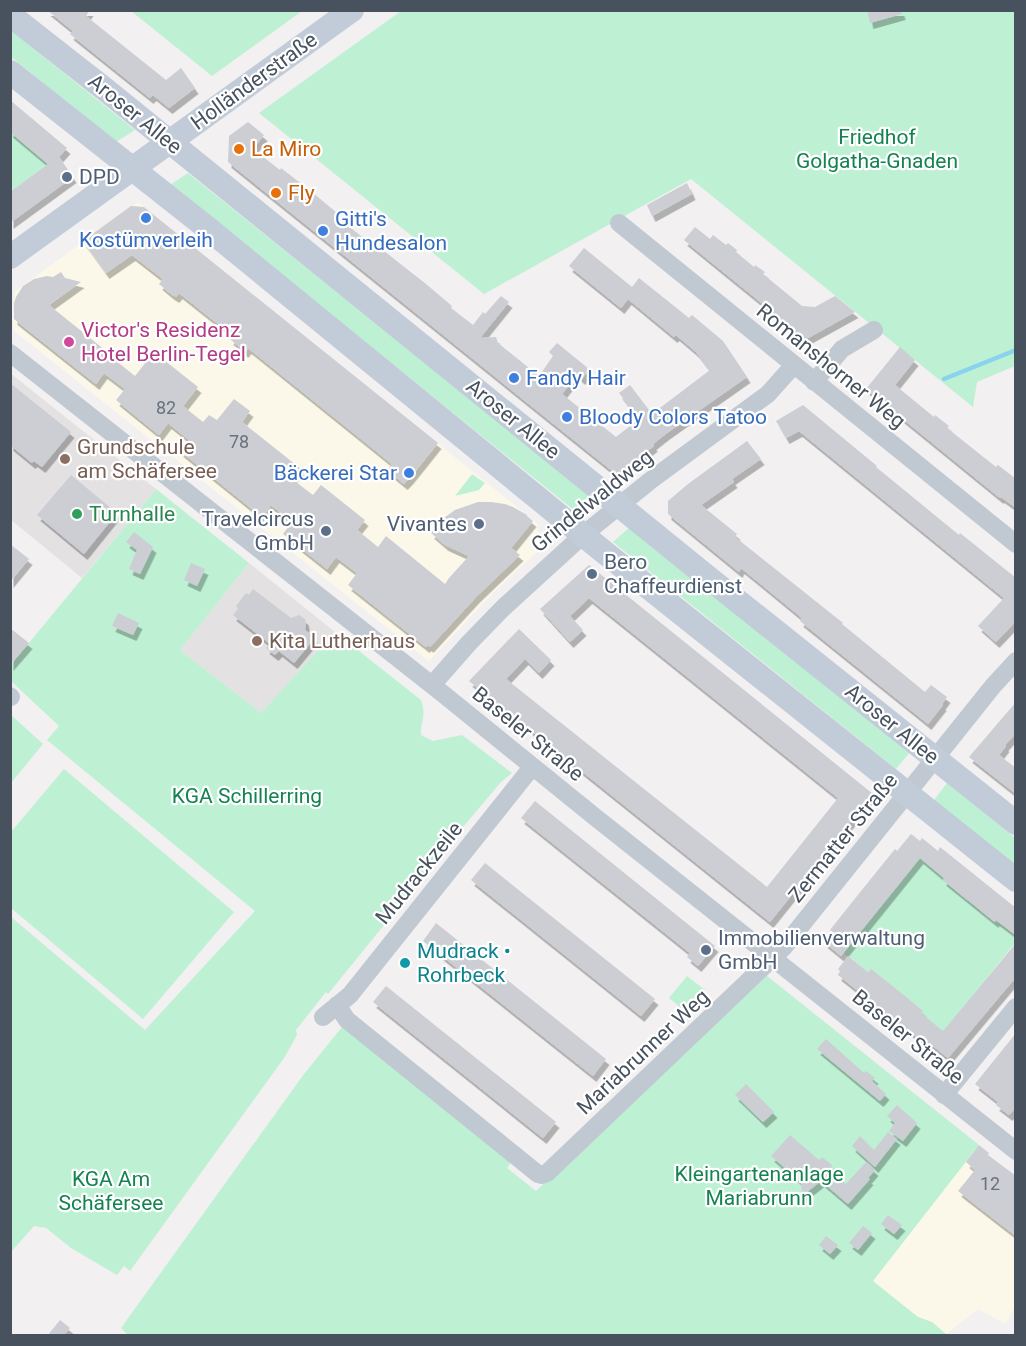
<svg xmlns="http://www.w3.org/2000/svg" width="1026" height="1346" font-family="Roboto,sans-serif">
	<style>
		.commercial { fill: #fcf8e9 }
		.education { fill: #e3e1e2 }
		.green { fill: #bef0d4 }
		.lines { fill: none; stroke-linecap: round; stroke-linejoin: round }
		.stream { stroke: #8ad3ee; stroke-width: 4.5 }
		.building { fill: #ccced4; filter: url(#shadow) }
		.street { stroke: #c0c9d2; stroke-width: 18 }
		.secondary { stroke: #c2ccd9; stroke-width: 24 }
		.food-dot { fill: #e8710a; stroke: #fff; stroke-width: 2 }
		.service-dot { fill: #5c6f8a; stroke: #fff; stroke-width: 2 }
		.shop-dot { fill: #3f7fe0; stroke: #fff; stroke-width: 2 }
		.hotel-dot { fill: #d1479c; stroke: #fff; stroke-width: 2 }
		.education-dot { fill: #8d6e63; stroke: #fff; stroke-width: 2 }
		.leisure-dot { fill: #2e9e5b; stroke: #fff; stroke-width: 2 }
		.culture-dot { fill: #0f9aa8; stroke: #fff; stroke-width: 2 }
		.labels { text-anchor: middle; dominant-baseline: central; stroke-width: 4.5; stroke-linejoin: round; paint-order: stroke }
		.number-label { font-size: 18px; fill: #68717c }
		.street-label { font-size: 21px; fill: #47525e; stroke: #fff }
		.park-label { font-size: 21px; fill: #158251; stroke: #fff }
		.food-label { font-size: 21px; fill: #c56008; stroke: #fff; text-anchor: start }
		.service-label { font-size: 21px; fill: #4e5e75; stroke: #fff; text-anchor: start }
		.shop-label { font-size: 21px; fill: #366cbe; stroke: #fff; text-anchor: start }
		.hotel-label { font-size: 21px; fill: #b23c85; stroke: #fff; text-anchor: start }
		.education-label { font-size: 21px; fill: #785e54; stroke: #fff; text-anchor: start }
		.leisure-label { font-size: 21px; fill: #27864d; stroke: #fff; text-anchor: start }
		.culture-label { font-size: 21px; fill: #0d838f; stroke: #fff; text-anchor: start }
	</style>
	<defs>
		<filter id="shadow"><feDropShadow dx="3.5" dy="6" stdDeviation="0" flood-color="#0004"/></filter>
	</defs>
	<rect width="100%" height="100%" fill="#f2f0f0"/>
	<path class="commercial" d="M138,202L538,524L539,550L494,592L429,661L13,330L14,292Z
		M979,1145L989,1153V1155L1015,1176V1306L1006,1324L978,1309L946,1334L932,1322L918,1317L872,1282Z"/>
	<path class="education" d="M10,373L156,489L82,578L11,520Z
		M249,563L335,632L261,713L180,650Z"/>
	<path class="green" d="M131,11H302L212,76Z
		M401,11H1015V366L977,382L973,407L691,179L484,294L259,113Z
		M10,30L135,130L116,142L11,57Z
		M10,132L48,164L10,192Z
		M188,173L592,497L575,511L170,185Z
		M472,474L485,483L479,490L455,496Z
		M156,489L249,563L180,650L261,713L335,632L421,700C427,718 420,720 421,735L433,741L462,735L512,773L501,782L441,853L440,856L328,994L326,992L296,1030L297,1035L284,1058L130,1271L124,1266L117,1275L71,1248L46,1228L34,1226L11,1252V917L145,1030L255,911L47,740L59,726L11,681L10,666Z
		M630,527L910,752L896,769L613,542Z
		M10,714L43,744L11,783H10Z
		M64,769L234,912L143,1019L11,908V832Z
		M947,783L1015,838V865L934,800Z
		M920,858L944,878L943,880L965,899L978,906L977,908L994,922L996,920L1013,934L1015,933V943L942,1033L921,1013L922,1010L871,970L868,972L851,958L850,959L843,953Z
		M687,976L705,990L686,1012L669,998Z
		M767,976L979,1145L873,1281L918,1317L932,1322L946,1334L944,1335L129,1336L121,1328L304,1074L342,1027L512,1161L507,1168L536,1191L655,1078Z"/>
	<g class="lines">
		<path class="stream" d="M944,379L1016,350"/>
	</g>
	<path class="building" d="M47,10H90L86,16L166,80L181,68L195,88L169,108L153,95L150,98L70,34L73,31Z
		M867,10H901L902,14L870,23Z
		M10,100L67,148L59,157L73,177L10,223V192L48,164L10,132Z
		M248,122L264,135L253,149L280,170L281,168L312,192L343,218L341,220L382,253L384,251L426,284L452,306L451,308L473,325L483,312L485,314L501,296L509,302L480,338L496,337L498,343L539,376L553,356L549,352L557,343L589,369L582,379L577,375L562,394L616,437L639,419L619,393L630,385L652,414L710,370L696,352L676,335L674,337L628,299L621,308L569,266L584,248L632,287L639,278L689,318L692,315L723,341L747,377L667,433L653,444L654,446L628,466L627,465L616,474L228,162L229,136Z
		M687,183L692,194L652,216L647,205Z
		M131,206L144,207L438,443L410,478L404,484L387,470L392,464L248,348L245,352L230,339L232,335L179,293L176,297L171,294L159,284L163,279L132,255L106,273L83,241Z
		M695,227L710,239L713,235L726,245L728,243L737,250L736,252L754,267L755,265L765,272L763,274L802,306L815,307L835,296L855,312L808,338L802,336L684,240Z
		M61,272L65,278L81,282L49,305L116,359L115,360L135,376L154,352L198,387L183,406L203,422L209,415L217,420L234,399L250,411L242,422L301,469L292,479L313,495L321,485L365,520L357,530L378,547L386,536L445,584L449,578L469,556L445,545L431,533L437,523L455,510L478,502H491L505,504L513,507L527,515V516L533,521L511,548L520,555L476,597L430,647L428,645L426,647L348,585L357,573L336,557L327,569L283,534L292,522L271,505L262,517L180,451L189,440L168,423L159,435L116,400L125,389L104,373L96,384L14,319V303L16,297L23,286L34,279L47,276L53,277Z
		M900,347L915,360L895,385L934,417L935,415L949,426L947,428L996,467L998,465L1016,479V508L1001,497L1000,498L866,389Z
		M10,383L71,432L42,467L34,461L32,463L10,445Z
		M803,405L877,466L876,467L959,535L960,533L1016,578V621L996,642L978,626L1004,598L799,431L786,438L776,421Z
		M747,441L761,459L732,479L734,482L701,505L737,534L735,537L843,623L842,624L925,692L931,685L947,697L942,704L943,705L928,724L800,621L802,618L741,568L739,572L668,514V501L688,484Z
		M71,475L117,513L84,554L37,515Z
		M134,532L153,547L140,574L129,569L137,550L126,542Z
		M10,544L29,559L10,582Z
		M191,563L205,569L197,586L184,580Z
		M589,565L873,794L770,922L469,681L519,629L551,660L539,673L525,659L506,679L767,887L838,798L589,598L570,616L583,630L570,642L540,609Z
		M253,589L291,618L299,615L305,619L306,624L305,630L314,637L309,645L294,663L279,651L275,655L266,648L270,644L233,615L238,609L236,606L246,593L249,595Z
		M118,613L139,623L133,635L112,626Z
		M10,628L29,643L10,665Z
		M1016,702V733L1005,745L1006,746L999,755L1016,768V794L969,757Z
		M535,801L715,946L698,966L687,957L690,953L521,818Z
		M911,834L920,841L922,838L938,851L940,847L1016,908V935L996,920L995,922L943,880L944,878L920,858L841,956L824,942L833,932L830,930L853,901L895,849L897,851Z
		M485,863L655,999L641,1016L471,880Z
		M436,923L606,1059L593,1076L423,941Z
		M1016,943V977L948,1058L927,1041L925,1044L838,975L840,971L838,969L848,956L868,972L871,969L905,996L923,1011L921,1013L943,1031Z
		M386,986L556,1122L543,1138L373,1002Z
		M1016,1033V1107L1009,1115L996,1105L998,1102L975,1084Z
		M826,1039L864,1073L866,1071L875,1078L872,1081L886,1094L880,1101L817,1049Z
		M746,1084L774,1112L763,1122L735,1095Z
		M897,1105L917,1123L903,1141L889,1131L895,1123L887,1116Z
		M888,1132L897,1139L875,1167L852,1146L860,1136L874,1150Z
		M790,1135L819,1160L822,1157L832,1165L829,1169L846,1184L866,1162L875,1170L868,1178L870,1179L848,1204L821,1181L802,1196L801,1182L771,1156Z
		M979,1145L989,1153L988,1155L1016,1176V1236L958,1191L975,1170L966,1162Z
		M888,1215L902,1225L894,1234L881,1224Z
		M863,1226L872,1233L858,1250L849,1243Z
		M826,1236L838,1245L830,1254L819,1245Z
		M60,1320L70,1328L64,1335H48Z"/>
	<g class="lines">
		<path class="street" d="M619,223L1016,544
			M10,353L442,693L595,817L1016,1151
			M814,382L842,349L874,330
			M432,685L469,643L503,608L583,535L651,480L768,394L793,366
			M10,696L11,697
			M337,1005L347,1020L538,1174L542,1175L547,1173L783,948L949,741L993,686L1016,661
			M323,1017L350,995L532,767
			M944,1095L1016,1007"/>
		<path class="secondary" d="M10,15L107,91L710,579L1016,823
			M10,72L206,227L599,548L1016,880
			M10,257L352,10"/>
	</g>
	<g class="food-dot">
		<circle cx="239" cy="149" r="6"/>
		<circle cx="276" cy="193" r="6"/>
	</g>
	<g class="service-dot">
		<circle cx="67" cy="177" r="6"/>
		<circle cx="479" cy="524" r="6"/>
		<circle cx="326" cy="531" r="6"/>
		<circle cx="592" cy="574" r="6"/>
		<circle cx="706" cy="950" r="6"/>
	</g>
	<g class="shop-dot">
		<circle cx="146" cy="218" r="6"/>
		<circle cx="323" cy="231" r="6"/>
		<circle cx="514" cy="378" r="6"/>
		<circle cx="567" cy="417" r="6"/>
		<circle cx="409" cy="473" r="6"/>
	</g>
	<circle class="hotel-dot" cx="69" cy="342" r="6"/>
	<g class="education-dot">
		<circle cx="65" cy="459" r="6"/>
		<circle cx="257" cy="641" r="6"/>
	</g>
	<circle class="leisure-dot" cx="77" cy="514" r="6"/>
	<circle class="culture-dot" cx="405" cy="963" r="6"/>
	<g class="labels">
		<g class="number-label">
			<text x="166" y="407">82</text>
			<text x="239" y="441">78</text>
			<text x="990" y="1183">12</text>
		</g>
		<g class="street-label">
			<text transform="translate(254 81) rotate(-36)">Holländerstraße</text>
			<text transform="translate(135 114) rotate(39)">Aroser Allee</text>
			<text transform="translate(831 366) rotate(39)">Romanshorner Weg</text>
			<text transform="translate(513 419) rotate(39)">Aroser Allee</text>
			<text transform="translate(592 501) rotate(-39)">Grindelwaldweg</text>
			<text transform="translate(892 724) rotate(39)">Aroser Allee</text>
			<text transform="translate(528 734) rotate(39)">Baseler Straße</text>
			<text transform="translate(843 838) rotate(-51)">Zermatter Straße</text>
			<text transform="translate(419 873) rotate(-51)">Mudrackzeile</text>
			<text transform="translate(908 1037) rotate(39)">Baseler Straße</text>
			<text transform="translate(643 1052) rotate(-43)">Mariabrunner Weg</text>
		</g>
		<g class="park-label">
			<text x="877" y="137">Friedhof<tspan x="877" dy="24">Golgatha-Gnaden</tspan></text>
			<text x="247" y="796">KGA Schillerring</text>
			<text x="759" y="1174">Kleingartenanlage<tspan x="759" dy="24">Mariabrunn</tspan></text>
			<text x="111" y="1179">KGA Am<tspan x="111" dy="24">Schäfersee</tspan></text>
		</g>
		<g class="food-label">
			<text x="251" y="149">La Miro</text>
			<text x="288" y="193">Fly</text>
		</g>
		<g class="service-label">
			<text x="79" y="177">DPD</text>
			<text x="314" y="519" text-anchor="end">Travelcircus<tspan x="314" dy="24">GmbH</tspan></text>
			<text x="467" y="524" text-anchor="end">Vivantes</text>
			<text x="604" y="562">Bero<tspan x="604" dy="24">Chaffeurdienst</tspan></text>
			<text x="718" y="938">Immobilienverwaltung<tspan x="718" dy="24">GmbH</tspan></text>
		</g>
		<g class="shop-label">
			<text x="335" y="219">Gitti's<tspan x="335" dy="24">Hundesalon</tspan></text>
			<text x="146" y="240" text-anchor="middle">Kostümverleih</text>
			<text x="526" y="378">Fandy Hair</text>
			<text x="579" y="417">Bloody Colors Tatoo</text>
			<text x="397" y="473" text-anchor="end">Bäckerei Star</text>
		</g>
		<g class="hotel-label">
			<text x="81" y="330">Victor's Residenz<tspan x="81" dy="24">Hotel Berlin-Tegel</tspan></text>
		</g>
		<g class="education-label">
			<text x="77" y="447">Grundschule<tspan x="77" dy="24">am Schäfersee</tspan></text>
			<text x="269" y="641">Kita Lutherhaus</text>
		</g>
		<g class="leisure-label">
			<text x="89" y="514">Turnhalle</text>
		</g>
		<g class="culture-label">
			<text x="417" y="951">Mudrack •<tspan x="417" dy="24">Rohrbeck</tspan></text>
		</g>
	</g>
	<rect width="1026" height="1346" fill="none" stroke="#47525e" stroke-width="24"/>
</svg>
